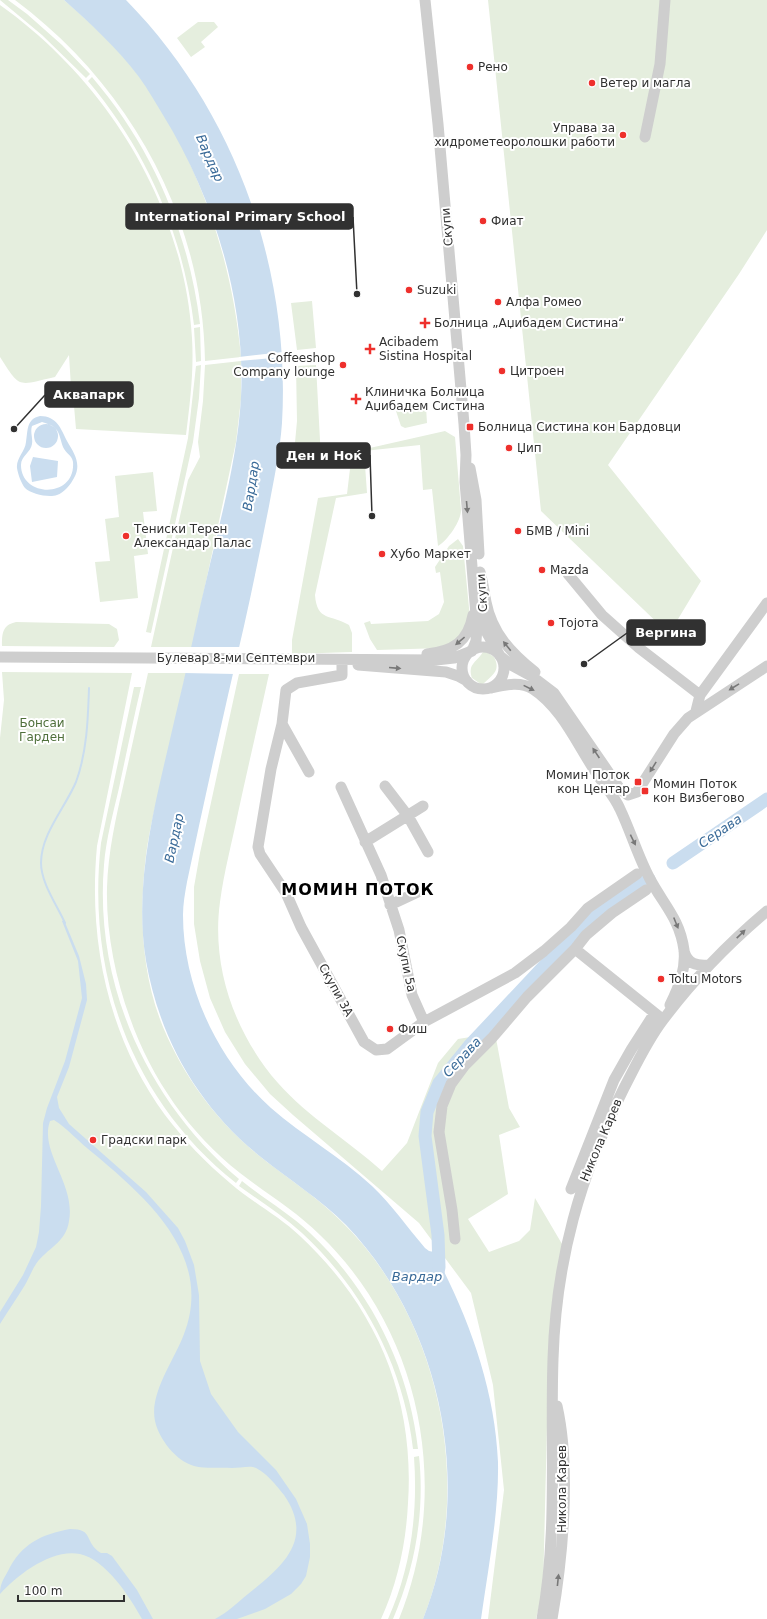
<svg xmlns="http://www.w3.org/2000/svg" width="767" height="1619" font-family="'DejaVu Sans',sans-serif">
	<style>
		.green { fill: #e5eede }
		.water { fill: #caddef; fill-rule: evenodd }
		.pier { fill: #fff }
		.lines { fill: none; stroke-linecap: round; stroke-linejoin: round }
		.stream { stroke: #caddef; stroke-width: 2 }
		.river { stroke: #caddef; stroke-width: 13 }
		.minor { stroke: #cecece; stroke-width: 11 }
		.oneway { fill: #787878 }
		.poi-dot { fill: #ee302c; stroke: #fff; stroke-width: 1.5 }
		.labels { text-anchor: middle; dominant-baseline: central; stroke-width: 4; stroke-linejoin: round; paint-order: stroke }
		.poi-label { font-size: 12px; fill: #313131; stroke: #fff; text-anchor: start }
		.street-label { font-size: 12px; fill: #313131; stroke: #fff }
		.park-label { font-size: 12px; fill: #4f703b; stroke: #fff }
		.water-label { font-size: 13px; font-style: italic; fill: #396a98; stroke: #fff }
		.district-label { font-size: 16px; font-weight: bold; letter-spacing: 1px; fill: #000; stroke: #fff }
		.leader { fill: none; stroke: #313131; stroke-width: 1.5 }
		.callout-dot { fill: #313131; stroke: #fff; stroke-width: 1.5 }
		.callout { fill: #313131; stroke: #313131; stroke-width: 1.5 }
		.callout-label { font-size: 13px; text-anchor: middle; font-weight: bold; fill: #fff }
	</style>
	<rect width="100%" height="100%" fill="#fff"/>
	<path class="green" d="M0,0H8L27,14L62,45L90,74L86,78L42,35Z
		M15,0H64C92,24 120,50 142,80C199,161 232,258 241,357L205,361C203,217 129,85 15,0Z
		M488,0H767V230L739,274L608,465L701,581L669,634L541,511Z
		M0,5C107,81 184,205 192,338C194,371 190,403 186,435L76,429L74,406L75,396L71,387L69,355L55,377C18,385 21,390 0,357Z
		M198,22H214L218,27L201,42L205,47L191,57L177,38Z
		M92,77C152,147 189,233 200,324L194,325C183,234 147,151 88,81Z
		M312,301L316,348L297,350L291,303Z
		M200,327L201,361L196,362L194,328Z
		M241,361V399L236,442L192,647H151L188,480L200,457L198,442L203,401L205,365Z
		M201,365L199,398L193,442L151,633L146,632L188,438L196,366Z
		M316,365L321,459L293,464L297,421L296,366Z
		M426,407L427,423L405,428L401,426L396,411Z
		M445,431L455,437L461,510C461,521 448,540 438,546L432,489L423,490L420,445L364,451L367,493L336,498L315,595C317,622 331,614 349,625L352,633V652L292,654V640L318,498L347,494L352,452Z
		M153,472L157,511L143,512L148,554L134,556L138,598L100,602L95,562L110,561L105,519L119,517L115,476Z
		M458,539L463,546L470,618L461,637L443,648L377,650L370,639L364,623L370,621L371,624L428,621L439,614L444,602L440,572L436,573L435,567L449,546Z
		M16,622L109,624L117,629L119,640L114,647L2,646C2,634 2,625 16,622Z
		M483,652H487L494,657C502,672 490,676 482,685L472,678C467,664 477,662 483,652Z
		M2,672L132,673L97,846C88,941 108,1037 165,1115C184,1140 206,1163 230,1183C252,1202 279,1216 300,1236C377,1308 415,1398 408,1503C406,1543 398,1582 381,1619H0V738L4,700Z
		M148,673H186C179,704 172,735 165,766C158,796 150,825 146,855C139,912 141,973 163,1027C184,1077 215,1119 257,1154C284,1176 315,1195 340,1220C442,1318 475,1489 423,1619H399C452,1489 422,1333 320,1235C296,1211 267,1194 240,1173C190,1134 151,1078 130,1018C115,977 106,931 107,888C108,852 116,817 124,782C132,746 140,709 148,673Z
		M239,674H269C259,720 248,767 238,813C232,842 224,872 220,902C211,967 235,1034 278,1083C308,1117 349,1141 382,1171L407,1143L438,1063L458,1039L495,1033L509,1108L520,1127L499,1135L508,1194L468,1219L489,1252L519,1241L530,1230L535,1198L562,1244L549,1343L543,1591L536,1619H488L504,1490L493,1385L471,1293L419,1223L293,1115L270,1094L245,1064L225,1032L210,998L200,961L194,924V887L200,853Z
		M134,687H141C133,721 126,755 119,788C113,814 106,839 104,865C94,985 148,1102 239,1179L236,1183C132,1101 86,974 101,843Z
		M242,1181C264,1199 289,1213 310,1233C370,1289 409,1367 418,1449H413C404,1367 362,1288 302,1233C282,1215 260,1201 239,1186Z
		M419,1456C425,1512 415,1568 393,1619H388C411,1568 418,1512 414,1457Z"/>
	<path class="water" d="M64,0H126C235,111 291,268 282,423C280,451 274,479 269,506C261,546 253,586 244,626C224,711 205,797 187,882C185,893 183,904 183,915C183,987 218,1061 271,1108C303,1136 341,1157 372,1186C392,1205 407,1227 425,1248L429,1251L434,1252C468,1316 495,1388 498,1462C499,1513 488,1569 481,1619H423C475,1489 443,1326 346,1225C321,1200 290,1180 262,1158C199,1108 160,1040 146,961C133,881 156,801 174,722C187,670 197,617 210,564C223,510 238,453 241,397C246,301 213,196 163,115C155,102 148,89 139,77C117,48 91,24 64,0Z
		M40,416C57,416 61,429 67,441C74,453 82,464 74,478C71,484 64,493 57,495C49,498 31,494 25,488C21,483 18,474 17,468C16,458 25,452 26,442C28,431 26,419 40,416ZM42,422C60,427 58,432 63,447C66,454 72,455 73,462C76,499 21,498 21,465C21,456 31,452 32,444C33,438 30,432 32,426Z
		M34 436a12 12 0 1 1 24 0a12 12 0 1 1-24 0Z
		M33,457L58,461L57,477L32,482L30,466Z
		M64,920L79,956L86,984L87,1000L69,1067L57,1097L59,1108L69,1124L146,1192L178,1228L185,1241L194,1265L199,1295L200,1361L211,1394L238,1432L276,1470L296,1499L307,1524L310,1544V1557L306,1576L301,1584L291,1594L265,1609L237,1619H215C228,1612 237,1603 248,1594C282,1567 315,1540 284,1495C277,1486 264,1470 253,1467C248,1466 238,1468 232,1468C220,1467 206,1469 194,1466C176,1461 159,1439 155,1421C149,1393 175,1359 184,1334C214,1256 147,1198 93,1153C80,1143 68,1129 54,1120L50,1121C39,1152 76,1184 69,1221C66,1243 47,1248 36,1264C32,1270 29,1278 25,1285C17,1298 8,1311 0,1324V1312L23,1275L36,1247L39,1232L41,1206L43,1123L47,1108L65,1061L82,998L78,961L62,921Z
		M70,1529C95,1529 83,1542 101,1553H107L112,1556L137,1590L153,1619H142C130,1597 106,1560 80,1554C52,1548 17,1575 0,1594C0,1584 3,1580 8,1571C21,1544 42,1534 70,1529Z"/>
	<path class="pier" d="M283,352V357L239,361V357Z
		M190,647H241L235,674L184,673Z"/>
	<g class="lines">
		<path class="stream" d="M65,923C57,905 41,883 41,863C41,834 65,808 76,782C87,752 88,719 89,688"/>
		<path class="river" d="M673,863L767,799
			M437,1278L439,1267L438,1235L425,1136L427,1112L439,1083L469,1046L577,931L602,910L649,879"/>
		<path class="minor" d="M645,137L660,64L665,0
			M470,468L476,500L479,554
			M480,572C483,582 484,592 486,602C492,633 511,653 535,672
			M568,574L602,615L639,648L700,695L696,711
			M483,613L487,633L500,656L511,665L533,677L554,693L620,789L628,795L637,792L674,734L688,718L767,666
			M462 668a21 21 0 1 1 42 0a21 21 0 1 1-42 0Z
			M427,654C453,651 468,642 473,615
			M0,657L436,660L454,658L472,651L476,641L477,627L465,482L466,455L464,424L438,124L425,0
			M342,665V675L297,683L286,690L282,724L271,769L258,847L260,854L286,893L301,927L364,1042L376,1050L387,1049L424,1022L515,973L544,951L571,927L588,908L637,874
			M358,665L446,672L458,676L467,681
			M491,688C505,685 520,681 533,689C561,707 577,744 595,771C603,784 614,795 620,809C631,832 638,857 650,879C663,904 680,919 684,950C686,969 679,987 670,1005
			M700,695L767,603
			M282,724L309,772
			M385,786L408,816L428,852
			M341,787L381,875L399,930L412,995L424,1022
			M365,842L423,806
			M390,905L422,890
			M575,949L661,1018
			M684,951C688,964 696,966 709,965
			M571,1189L614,1080L631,1050L654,1014
			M455,1239L452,1210L439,1132L442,1106L451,1084L465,1065L492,1038L527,997L575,949L586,935L612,913L646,890
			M542,1619C558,1533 550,1447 553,1359C556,1260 580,1176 624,1088C636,1065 647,1041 663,1020C693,980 729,943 767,911
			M552,1619C563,1556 571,1469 557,1406"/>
	</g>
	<defs><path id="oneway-solid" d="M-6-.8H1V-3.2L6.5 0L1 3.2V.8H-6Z"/></defs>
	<g class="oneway">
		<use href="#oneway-solid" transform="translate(467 507) rotate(85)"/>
		<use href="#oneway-solid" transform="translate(460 641) rotate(140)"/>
		<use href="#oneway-solid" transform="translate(507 646) rotate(-129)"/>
		<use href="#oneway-solid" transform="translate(395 668) rotate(5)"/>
		<use href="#oneway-solid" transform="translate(734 687) rotate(148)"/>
		<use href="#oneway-solid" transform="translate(529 688) rotate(26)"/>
		<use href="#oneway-solid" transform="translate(596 753) rotate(-124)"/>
		<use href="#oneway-solid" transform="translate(653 767) rotate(122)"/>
		<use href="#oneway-solid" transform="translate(633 840) rotate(64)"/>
		<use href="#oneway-solid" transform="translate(676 923) rotate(68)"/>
		<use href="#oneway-solid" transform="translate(741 934) rotate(-44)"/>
		<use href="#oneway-solid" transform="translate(558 1580) rotate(-84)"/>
	</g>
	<g class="poi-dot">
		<circle cx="470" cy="67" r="4"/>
		<circle cx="592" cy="83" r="4"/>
		<circle cx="623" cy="135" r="4"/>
		<circle cx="483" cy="221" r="4"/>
		<circle cx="409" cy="290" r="4"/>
		<circle cx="498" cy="302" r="4"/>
		<path d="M423 317h4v4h4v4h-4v4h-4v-4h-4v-4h4z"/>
		<path d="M368 343h4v4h4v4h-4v4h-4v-4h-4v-4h4z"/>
		<circle cx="343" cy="365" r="4"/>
		<circle cx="502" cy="371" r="4"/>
		<path d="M354 393h4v4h4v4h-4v4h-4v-4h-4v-4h4z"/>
		<rect x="466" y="423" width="8" height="8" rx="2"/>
		<circle cx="509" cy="448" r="4"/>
		<circle cx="518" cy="531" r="4"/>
		<circle cx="126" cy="536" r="4"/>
		<circle cx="382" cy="554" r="4"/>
		<circle cx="542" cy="570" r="4"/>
		<circle cx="551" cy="623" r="4"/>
		<rect x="634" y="778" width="8" height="8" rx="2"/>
		<rect x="641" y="787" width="8" height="8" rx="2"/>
		<circle cx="661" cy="979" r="4"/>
		<circle cx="390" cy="1029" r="4"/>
		<circle cx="93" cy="1140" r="4"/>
	</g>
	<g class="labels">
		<g class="poi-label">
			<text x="478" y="67">Рено</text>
			<text x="600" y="83">Ветер и магла</text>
			<text x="615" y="128" text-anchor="end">Управа за<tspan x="615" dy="14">хидрометеоролошки работи</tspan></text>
			<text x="491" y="221">Фиат</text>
			<text x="417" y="290">Suzuki</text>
			<text x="506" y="302">Алфа Ромео</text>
			<text x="434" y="323">Болница „Аџибадем Систина“</text>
			<text x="379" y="342">Acibadem<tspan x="379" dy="14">Sistina Hospital</tspan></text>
			<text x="335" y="358" text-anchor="end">Coffeeshop<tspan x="335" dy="14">Company lounge</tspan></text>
			<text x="510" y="371">Цитроен</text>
			<text x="365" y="392">Клиничка Болница<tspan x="365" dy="14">Аџибадем Систина</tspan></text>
			<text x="478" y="427">Болница Систина кон Бардовци</text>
			<text x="517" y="448">Џип</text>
			<text x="134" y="529">Тениски Терен<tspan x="134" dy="14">Александар Палас</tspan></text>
			<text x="526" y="531">БМВ / Mini</text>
			<text x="390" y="554">Хубо Маркет</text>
			<text x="550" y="570">Mazda</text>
			<text x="559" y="623">Тојота</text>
			<text x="630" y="775" text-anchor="end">Момин Поток<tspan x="630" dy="14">кон Центар</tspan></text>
			<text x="653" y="784">Момин Поток<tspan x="653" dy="14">кон Визбегово</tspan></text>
			<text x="669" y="979">Toltu Motors</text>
			<text x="398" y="1029">Фиш</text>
			<text x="101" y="1140">Градски парк</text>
		</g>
		<g class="street-label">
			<text transform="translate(447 227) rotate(-95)">Скупи</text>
			<text transform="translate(482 593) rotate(-94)">Скупи</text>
			<text x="236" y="658">Булевар 8-ми Септември</text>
			<text transform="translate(406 964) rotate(78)">Скупи 5а</text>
			<text transform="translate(336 990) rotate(61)">Скупи 3А</text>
			<text transform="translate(601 1140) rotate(-67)">Никола Карев</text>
			<text transform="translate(562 1489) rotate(-90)">Никола Карев</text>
		</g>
		<g class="park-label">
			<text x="42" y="723">Бонсаи<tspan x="42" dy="14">Гарден</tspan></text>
		</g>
		<g class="water-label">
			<text transform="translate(210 158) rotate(66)">Вардар</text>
			<text transform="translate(251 486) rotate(-81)">Вардар</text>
			<text transform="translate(720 831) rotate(-34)">Серава</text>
			<text transform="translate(174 838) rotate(-78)">Вардар</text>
			<text transform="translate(462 1057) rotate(-47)">Серава</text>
			<text x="417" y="1276">Вардар</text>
		</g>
		<g class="district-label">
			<text x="358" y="889">МОМИН ПОТОК</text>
		</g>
	</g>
	<path class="leader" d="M357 294L353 217M14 429L45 395M372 516L370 455M584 664L627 633"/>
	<g class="callout-dot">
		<circle cx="357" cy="294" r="4"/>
		<circle cx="14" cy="429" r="4"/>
		<circle cx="372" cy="516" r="4"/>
		<circle cx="584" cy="664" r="4"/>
	</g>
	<g class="callout">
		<rect x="126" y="204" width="227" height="25" rx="4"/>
		<rect x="45" y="382" width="88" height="25" rx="4"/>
		<rect x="277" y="443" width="93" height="25" rx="4"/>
		<rect x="627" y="620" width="78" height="25" rx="4"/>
	</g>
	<g class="callout-label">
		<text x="240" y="221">International Primary School</text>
		<text x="89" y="399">Аквапарк</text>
		<text x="324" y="460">Ден и Ноќ</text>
		<text x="666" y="637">Вергина</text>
	</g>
	<path d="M18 1595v6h106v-6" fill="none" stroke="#313131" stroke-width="2"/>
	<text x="24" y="1595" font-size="12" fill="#313131" stroke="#ffffff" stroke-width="3" paint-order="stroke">100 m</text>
</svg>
